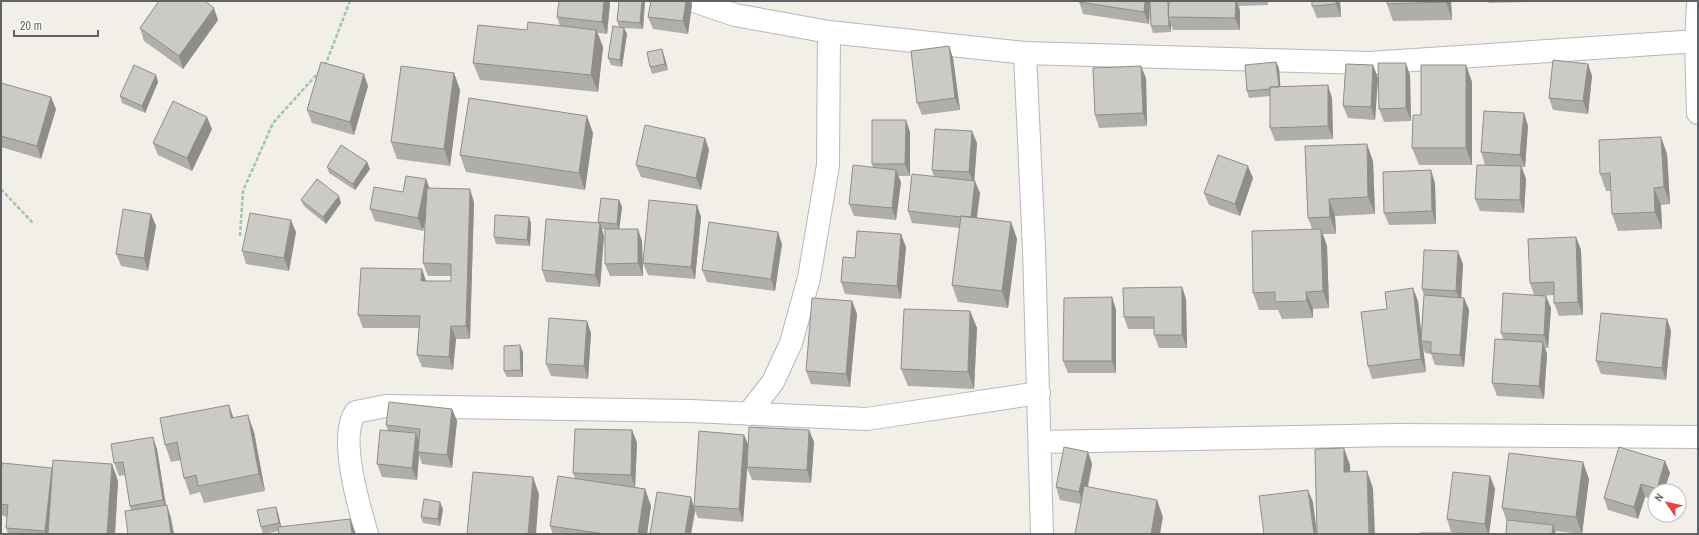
<svg xmlns="http://www.w3.org/2000/svg" width="1699" height="535" font-family="'Archivo Narrow',sans-serif">
	<style>
		.lines { fill: none; stroke-linecap: round; stroke-linejoin: round }
		.street-casing { stroke: #b5b8bc; stroke-width: 24 }
		.path { stroke: #9cc7a9; stroke-width: 2.5; stroke-dasharray: 4 2; stroke-linecap: butt }
		.street { stroke: #fff; stroke-width: 22 }
		.wall { fill: #afaea9 }
		.shaded-wall { fill: #8f8d8a }
		.building { fill: #cccac5; stroke: #8f8d8a }
	</style>
	<rect width="100%" height="100%" fill="#f1efe8"/>
	<g class="lines">
		<g class="street-casing">
			<path id="street" d="M694,1L735,15L829,32L1025,53L1369,63L1698,41
				M1698,5L1696,41L1698,113
				M1025,53L1034,249L1042,534
				M748,414L773,382L791,343L809,278L828,165L829,32
				M1040,442L1395,435L1698,437
				M367,534C359,507 338,435 356,412L386,406L690,411L867,419L1039,393"/>
		</g>
		<path class="path" d="M325,66L350,1
			M1,189L33,223
			M240,236L243,191L273,123L319,72"/>
		<use href="#street" class="street"/>
	</g>
	<path class="wall" d="M619,1H645L643,29L624,28L627,34L622,67L611,65L608,58L619,27L617,21Z
		M651,1H691L692,4L688,34L653,29L648,17Z
		M1079,1H1149L1150,3L1149,24L1083,14Z
		M1150,1H1268V5L1239,6L1240,11V30H1173L1171,25V32L1153,33L1151,26Z
		M1340,1L1341,17L1317,18L1312,6Z
		M1451,1L1452,20L1393,21L1387,4Z
		M1488,1H1530V2L1489,3Z
		M610,3L607,34L598,33L603,47L598,92L480,80L473,63L527,30L560,26L557,17Z
		M218,20L183,69L144,41L140,28Z
		M949,46L953,58L960,110L922,115L917,103Z
		M662,49L664,55L668,70L652,74L650,67Z
		M1276,62L1279,68L1280,87L1332,98L1333,139L1275,141L1270,128V96L1249,98L1247,91Z
		M1588,64L1592,76L1588,114L1553,110L1549,98Z
		M1373,65L1378,78L1375,120L1348,118L1343,106Z
		M1466,65L1472,82V165H1419L1412,148L1421,115Z
		M454,73L460,90L450,166L397,159L391,142Z
		M156,75L158,82L145,113L122,103L120,96Z
		M1410,75L1411,121L1384,122L1379,109Z
		M1146,78L1147,126L1099,128L1095,115Z
		M1,83L56,109L41,159L1,147Z
		M368,86L354,135L312,123L307,110Z
		M1524,113L1528,126L1525,167H1522L1526,179L1524,213L1480,211L1475,199L1497,165H1485L1481,152Z
		M212,129L192,171L158,155L153,143Z
		M910,132V176H898L901,182L896,220L854,216L849,204L873,168L872,164Z
		M593,133L585,190L466,172L460,155Z
		M1661,137L1667,154L1670,204L1661,205L1662,229L1618,231L1612,214L1611,191H1606L1600,174Z
		M705,138L709,150L701,190L641,177L636,165Z
		M977,143L974,181L980,193L977,218L1011,222L1017,239L1008,308L958,302L952,285L960,228L912,223L908,211L934,177L932,170Z
		M1373,161L1375,214L1335,216L1336,234H1323L1327,246L1329,308L1313,309V318L1282,319L1278,310H1259L1253,293L1312,229L1308,218Z
		M367,162L370,169L355,190L329,173L327,167Z
		M1253,178L1240,216L1209,205L1204,193Z
		M426,179L429,188L474,202L470,339H456L453,370L422,367L417,355L419,328H363L358,315L422,269L426,281H451V276H428L423,263L425,220L423,231L375,221L370,209L403,192Z
		M1435,183L1436,224L1389,225L1384,213Z
		M301,200L341,203L326,224L304,206Z
		M619,200L622,207L619,229L642,241L643,276H610L605,264L608,229H602L604,236L600,287L546,282L542,270L598,223V222Z
		M697,205L701,217L695,279L648,275L643,263Z
		M151,214L156,226L148,271L121,266L116,254Z
		M529,217L531,224L530,246L496,244L494,237Z
		M296,232L289,271L246,264L242,251Z
		M1576,237L1581,250L1583,315L1559,316L1554,303V295L1541,296L1551,308L1548,348H1545L1547,354L1544,399L1497,396L1492,383L1503,339L1501,333L1534,295L1530,283Z
		M782,244L775,291L707,282L702,270Z
		M906,247L901,299L845,294L841,282L855,258Z
		M1463,264L1461,298H1464L1469,310L1464,367L1435,365L1431,354L1425,353L1423,347L1426,372L1372,379L1368,366L1387,309L1418,301L1421,333L1424,296L1422,289Z
		M1182,287L1186,299L1187,348H1159L1154,335V329H1128L1124,317Z
		M1112,297L1116,310V373H1068L1063,361Z
		M852,301L857,314L850,387L811,384L806,371Z
		M970,311L977,328L974,389L908,386L901,369Z
		M1667,319L1671,331L1666,380L1601,374L1596,361Z
		M591,333L588,379L551,376L546,364Z
		M523,352V377H507L504,371Z
		M452,409L457,421L452,468L422,464L419,455L417,480L382,477L377,464L388,431L386,425Z
		M233,418L254,432L265,491L204,503L200,492L190,495L184,478L181,460L171,462L165,445Z
		M632,430L637,443L635,487L645,489L651,506L647,534H553L550,526L575,478L573,473Z
		M809,430L814,442L811,483L752,480L747,468L743,522L698,518L695,511L691,534L694,505L744,435L748,445Z
		M157,449L166,505L171,518L131,510L130,506L125,475L119,476L114,463Z
		M1088,452L1092,464L1088,487L1163,517L1080,504L1060,500L1056,487Z
		M1665,461L1670,473L1664,491H1655V500L1645,497L1638,519L1608,510L1604,498Z
		M112,464L118,481L115,534H8L6,528L7,517L3,516L1,512V476L52,468Z
		M1490,476L1495,489L1489,534H1472L1451,532L1447,519Z
		M1589,479L1582,534L1555,531L1556,534H1506L1507,522L1502,508Z
		M443,509L440,526L423,523L421,517Z
		M278,513L281,526L279,531L263,534L261,527Z"/>
	<path class="shaded-wall" d="M604,1H609L610,3L607,34L602,22Z
		M642,1H645L643,29L640,23Z
		M686,1H691L692,4L688,34L683,21Z
		M1145,1H1149L1150,3L1149,24L1144,12Z
		M1236,1H1237L1240,11V30L1235,18Z
		M1336,1H1340L1341,17L1336,4Z
		M1446,1H1451L1452,20L1446,2Z
		M214,8L218,20L183,69L179,56Z
		M1169,19L1171,25V32L1169,26Z
		M624,28L627,34L622,67L620,60Z
		M596,30L603,47L598,92L591,75Z
		M949,46L953,58L960,110L955,98Z
		M662,49L664,55L668,70L665,64Z
		M1276,62L1279,68L1281,94L1279,88Z
		M1406,63L1410,75L1411,121L1406,108Z
		M1588,64L1592,76L1588,114L1583,101Z
		M1373,65L1378,78L1375,120L1371,107Z
		M1466,65L1472,82V165L1466,148Z
		M1141,66L1146,78L1147,126L1143,113Z
		M454,73L460,90L450,166L444,149Z
		M364,74L368,86L354,135L350,122Z
		M156,75L158,82L145,113L142,106Z
		M1328,85L1332,98L1333,139L1328,126Z
		M51,97L56,109L41,159L37,146Z
		M1524,113L1528,126L1525,167L1520,155Z
		M587,116L593,133L585,190L579,173Z
		M207,117L212,129L192,171L187,158Z
		M906,120L910,132V176L905,164Z
		M972,131L977,143L974,185L969,172Z
		M1661,137L1667,154L1670,204L1664,187Z
		M705,138L709,150L701,190L696,178Z
		M1367,144L1373,161L1375,214L1368,197Z
		M367,162L370,169L355,190L353,184Z
		M1248,166L1253,178L1240,216L1235,204Z
		M1521,166L1526,179L1524,213L1520,200Z
		M896,170L901,182L896,220L892,208Z
		M1431,170L1435,183L1436,224L1432,211Z
		M426,179L431,192L423,231L418,218Z
		M975,181L980,193L975,230L971,218Z
		M1654,188L1661,205L1662,229L1655,212Z
		M470,189L474,202L470,339L466,326Z
		M339,196L341,203L326,224L323,217Z
		M1329,199L1335,216L1336,234L1330,217Z
		M619,200L622,207L619,231L617,224Z
		M697,205L701,217L695,279L691,267Z
		M151,214L156,226L148,271L144,258Z
		M529,217L531,224L530,246L527,240Z
		M291,220L296,232L289,271L284,258Z
		M1011,222L1017,239L1008,308L1002,291Z
		M600,223L604,236L600,287L595,275Z
		M638,229L642,241L643,276L638,263Z
		M1321,229L1327,246L1329,308L1323,291Z
		M778,232L782,244L775,291L771,279Z
		M901,234L906,247L901,299L897,286Z
		M1576,237L1581,250L1583,315L1578,302Z
		M1458,251L1463,264L1461,303L1456,291Z
		M422,269L426,281H421Z
		M1182,287L1186,299L1187,348L1182,335Z
		M1413,288L1418,301L1422,341H1421L1423,347L1426,372L1421,359Z
		M1306,292L1313,309V318L1307,301Z
		M1546,296L1551,308L1548,348L1544,335Z
		M1112,297L1116,310V373L1112,361Z
		M1464,298L1469,310L1464,367L1460,355Z
		M852,301L857,314L850,387L846,374Z
		M970,311L977,328L974,389L968,372Z
		M1667,319L1671,331L1666,380L1662,368Z
		M587,321L591,333L588,379L584,366Z
		M451,326L456,339L453,370L449,357Z
		M1543,342L1547,354L1544,399L1539,386Z
		M520,345L523,352V377L521,370Z
		M229,405L235,422L231,418Z
		M452,409L457,421L452,468L447,455Z
		M248,415L254,432L265,491L259,474Z
		M632,430L637,443L635,488L631,475Z
		M809,430L814,442L811,483L807,470Z
		M416,433L420,446L418,452L419,455L417,480L412,468Z
		M744,435L749,447L743,522L739,509Z
		M153,437L157,449L167,513L163,500Z
		M1344,448L1350,465L1351,489L1344,472Z
		M1088,452L1092,464L1084,505L1079,492Z
		M1665,461L1670,473L1664,491H1657V489Z
		M1583,462L1589,479L1582,534L1576,517Z
		M112,464L118,481L115,534H107Z
		M52,468L51,534H46L45,531Z
		M1367,471L1373,488L1375,534H1369Z
		M1490,476L1495,489L1489,534H1488L1485,524Z
		M533,477L539,494L536,534H528Z
		M1641,484L1645,497L1638,519L1634,507Z
		M645,489L651,506L647,534H638Z
		M1308,490L1313,502L1317,534H1314Z
		M691,497L695,511L691,534H685Z
		M1157,500L1163,517L1160,534H1151Z
		M440,502L443,509L440,526L438,519Z
		M167,505L171,518L174,534H171Z
		M276,507L278,513L282,530L279,523Z
		M350,519L356,534H352Z
		M1553,525L1556,534H1552Z"/>
	<path class="building" d="M159,1H205L214,8L179,56L140,28Z
		M559,1H604L602,22L557,17Z
		M619,1H642L640,23L617,21Z
		M651,1H686L683,21L648,17Z
		M1079,1H1145L1144,12L1079,2Z
		M1150,1H1168L1169,26H1151Z
		M1169,1H1236L1235,18L1168,17Z
		M1312,1H1336V4L1312,6Z
		M1387,1H1446V2L1387,4Z
		M528,22L596,30L591,75L473,63L478,25L527,30Z
		M613,26L624,28L620,60L608,58Z
		M949,46L955,98L917,103L911,51Z
		M662,49L665,64L650,67L647,52Z
		M1553,60L1588,64L1583,101L1549,98Z
		M321,62L364,74L350,122L307,110Z
		M1276,62L1279,87H1270V89L1247,91L1245,65Z
		M1378,63H1406V108L1379,109Z
		M1346,64L1373,65L1371,107L1343,106Z
		M134,65L156,75L142,106L120,96Z
		M1421,65H1466V148H1412L1413,115H1421Z
		M401,66L454,73L444,149L391,142Z
		M1141,66L1143,113L1095,115L1093,68Z
		M1,83L51,97L37,146L1,136Z
		M1328,85V126L1270,128V87Z
		M469,98L587,116L579,173L460,155Z
		M173,101L207,117L187,158L153,143Z
		M1484,111L1524,113L1520,155L1481,152Z
		M872,120H906L905,164H872Z
		M645,125L705,138L696,178L636,165Z
		M935,129L972,131L969,172L932,170Z
		M1661,137L1664,187L1654,188L1655,212L1612,214L1610,173L1600,174L1599,140Z
		M1367,144L1368,197L1329,199L1330,217L1308,218L1305,146Z
		M341,145L367,162L353,184L327,167Z
		M1218,155L1248,166L1235,204L1204,193Z
		M853,165L896,170L892,208L849,204Z
		M1477,165L1521,166L1520,200L1475,199Z
		M1431,170L1432,211L1384,213L1383,172Z
		M912,174L975,181L971,217L961,216V217L908,211Z
		M406,176L426,179L418,218L370,209L374,187L403,192Z
		M317,179L339,196L323,217L301,200Z
		M427,188L470,189L466,326H451L449,357L417,355L420,316L358,315L361,268L422,269L421,281H451V264L423,263Z
		M601,198L619,200L617,224L598,222Z
		M649,200L697,205L691,267L643,263Z
		M123,209L151,214L144,258L116,254Z
		M250,213L291,220L284,258L242,251Z
		M495,215L529,217L527,240L494,237Z
		M961,216L1011,222L1002,291L952,285Z
		M546,219L600,223L595,275L542,270Z
		M709,222L778,232L771,279L702,270Z
		M605,229H638V263L605,264Z
		M1321,229L1323,291L1306,292L1307,301L1275,302V292L1253,293L1252,231Z
		M857,231L901,234L897,286L841,282L843,257L855,258Z
		M1576,237L1578,302L1554,303V282L1530,283L1528,239Z
		M1424,250L1458,251L1456,291L1422,289Z
		M1182,287V335H1154V317H1124L1123,288Z
		M1413,288L1421,359L1368,366L1361,312L1387,309L1385,292Z
		M1503,293L1546,296L1544,335L1501,333Z
		M1424,295L1464,298L1460,355L1431,353V342L1421,341Z
		M1112,297V361H1063L1064,298Z
		M812,298L852,301L846,374L806,371Z
		M904,309L970,311L968,372L901,369Z
		M1601,313L1667,319L1662,368L1596,361Z
		M549,318L587,321L584,366L546,364Z
		M1495,339L1543,342L1539,386L1492,383Z
		M520,345L521,370L504,371V346Z
		M389,402L452,409L447,455L418,452L420,429L386,425Z
		M229,405L231,418L248,415L259,474L198,486L196,475L184,478L177,442L165,445L160,418Z
		M749,427L809,430L807,470L747,467Z
		M575,429L632,430L631,475L573,473Z
		M380,430L416,433L412,468L377,464Z
		M699,431L744,435L739,509L694,506Z
		M153,437L163,500L130,506L123,462L114,463L111,444Z
		M1064,447L1088,452L1079,492L1056,487Z
		M1619,447L1665,461L1657,489L1641,484L1634,507L1604,498Z
		M1344,448V472L1367,471L1369,534H1317L1315,449Z
		M1509,453L1583,462L1576,517L1502,508Z
		M53,460L112,464L107,534H48Z
		M2,463L52,468L45,531L6,528L8,505L1,504V476Z
		M473,472L533,477L528,534H467Z
		M1453,472L1490,476L1485,524L1447,519Z
		M558,476L645,489L638,534H605L550,526Z
		M1084,486L1157,500L1151,534H1075Z
		M1308,490L1314,534H1264L1259,496Z
		M657,492L691,497L685,534H650Z
		M424,499L440,502L438,519L421,517Z
		M167,505L171,534H128L125,511Z
		M276,507L279,523L261,527L257,510Z
		M350,519L352,534H279L278,527Z
		M1507,520L1553,525L1552,534H1506Z
		M1420,533H1463V534H1420Z"/>
	<rect width="1699" height="535" fill="none" stroke="#5f6368" stroke-width="4"/>
	<g transform="translate(1667 503) rotate(304)"><circle r="19" fill="#ffffff" stroke="#bfc1c3"/>
	<path d="M0-3L7 15L0 10L-7 15Z" fill="#ea4335"/>
	<text y="-6" font-size="11" font-weight="bold" text-anchor="middle" fill="#5f6368">N</text>
	</g>
	<path d="M14 30v6h84v-6" fill="none" stroke="#5f6368" stroke-width="2"/>
	<text x="20" y="30" font-size="12" fill="#5f6368" stroke="#ffffff" stroke-width="3" paint-order="stroke">20 m</text>
</svg>
